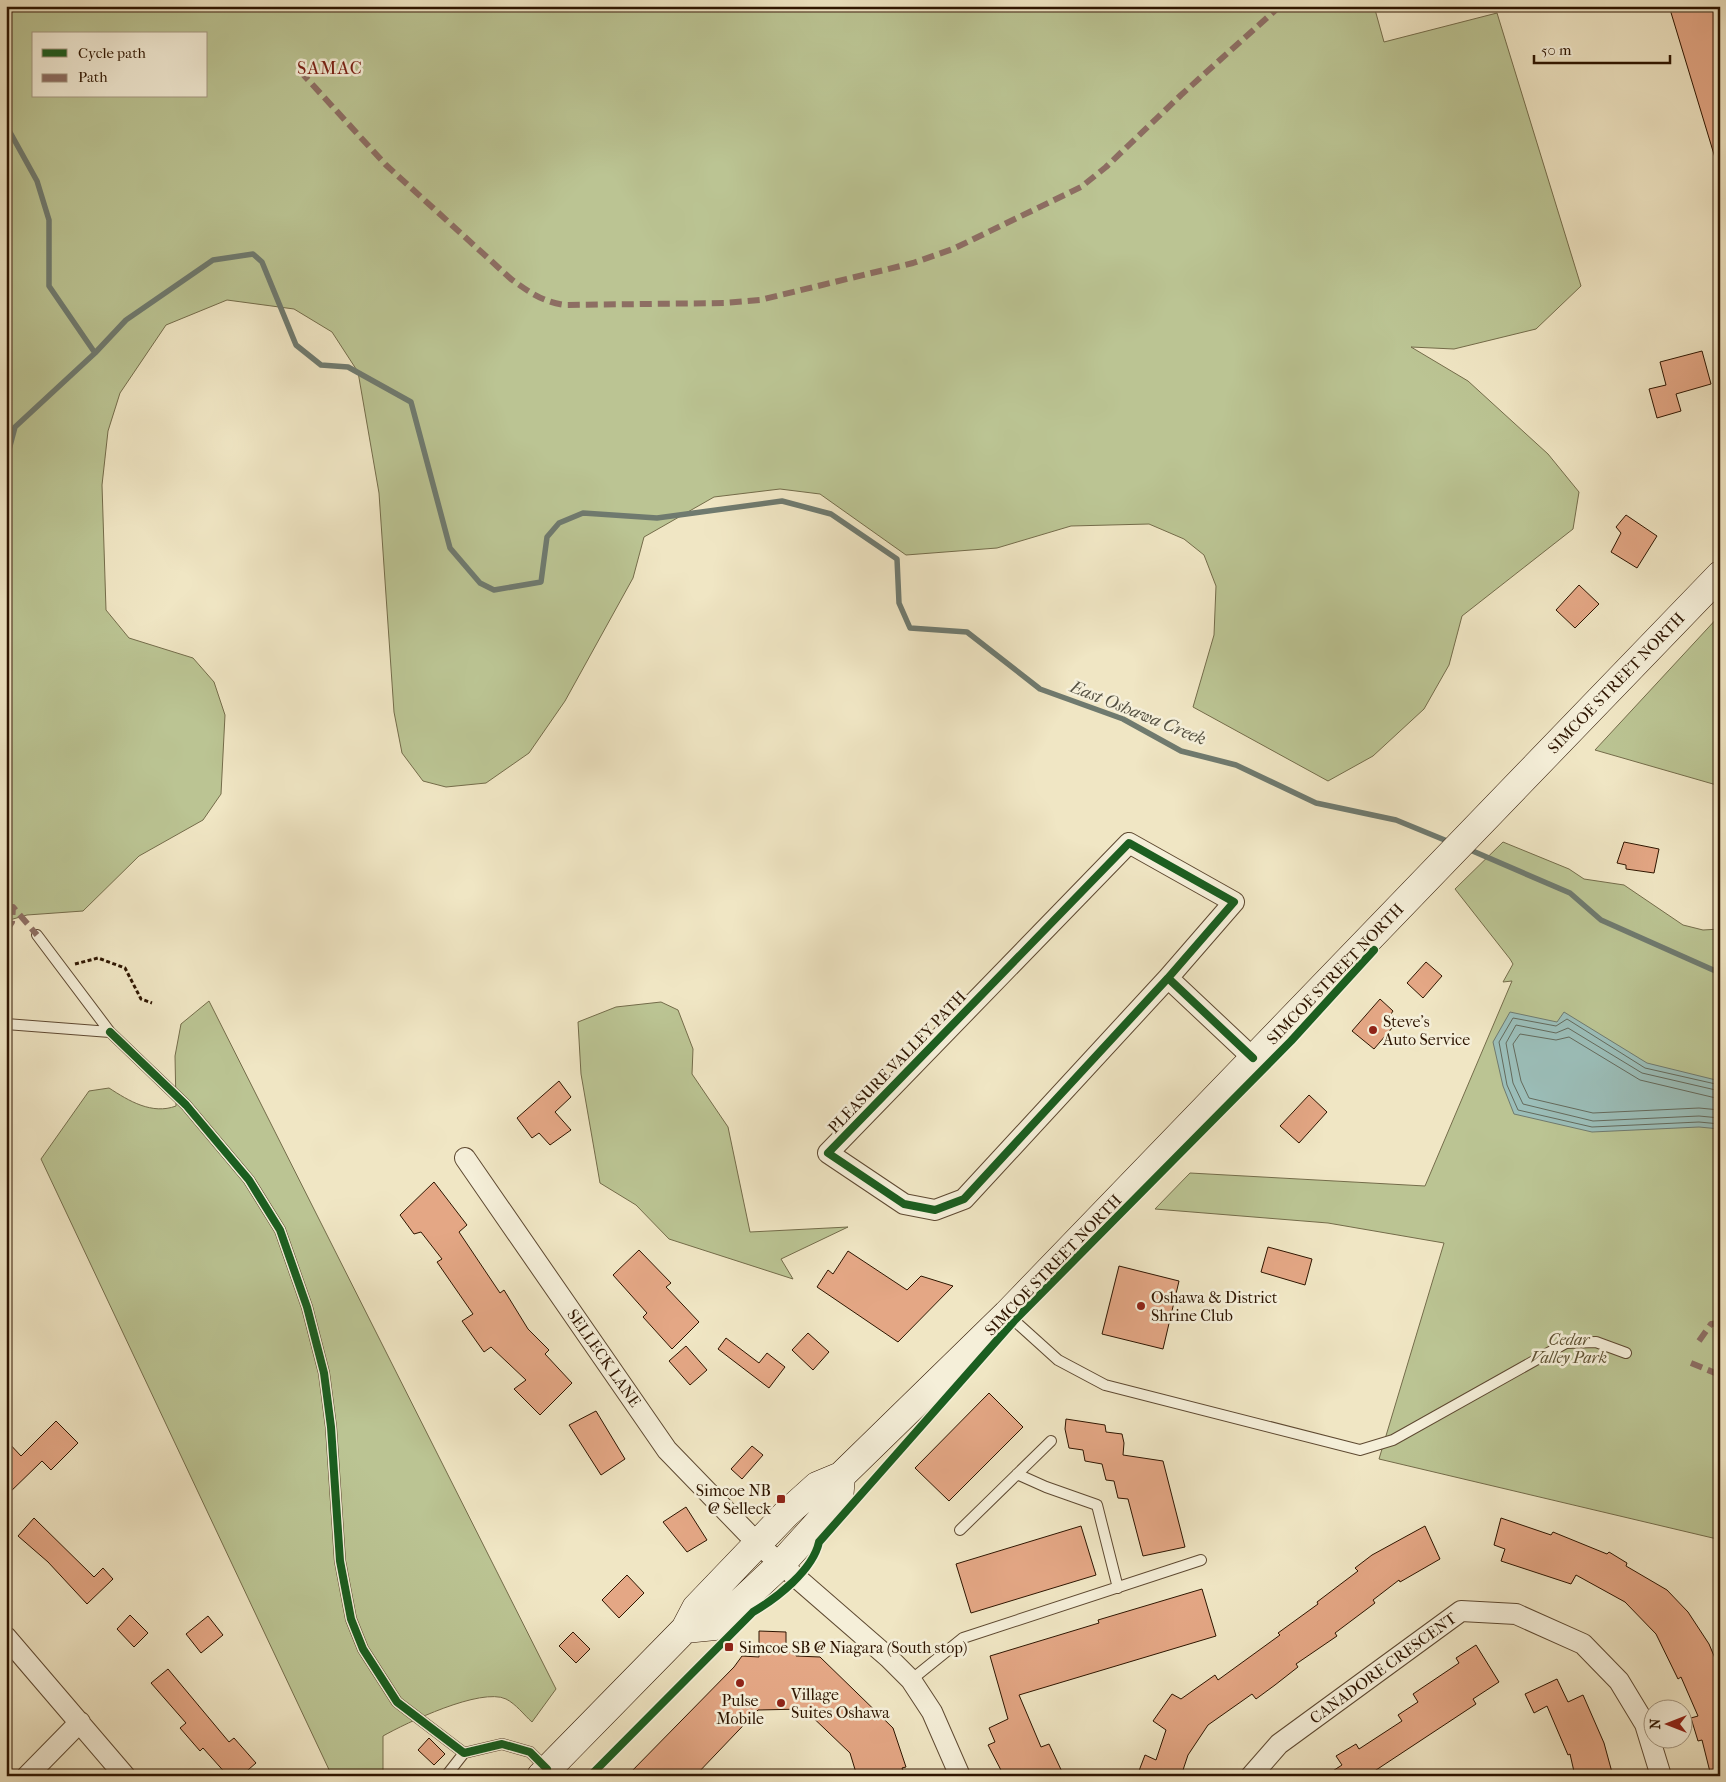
<svg xmlns="http://www.w3.org/2000/svg" width="1726" height="1782" font-family="'IM FELL French Canon',serif">
	<style>
		.green { fill: #bbc493; stroke: #746c4a; fill-rule: evenodd }
		.water { fill: #9bbeb9; stroke: #6f7a6f }
		.lines { fill: none; stroke-linecap: round; stroke-linejoin: round }
		.shore { stroke: #646a5c; stroke-width: 1 }
		.stream { stroke: #6f7a6f; stroke-width: 5.5 }
		.building { fill: #e4a785; stroke: #2e1500 }
		.service-casing { stroke: #5e4931; stroke-width: 12 }
		.minor-casing { stroke: #5e4931; stroke-width: 22 }
		.secondary-casing { stroke: #2e1500; stroke-width: 29 }
		.path { stroke: #2e1500; stroke-width: 3; stroke-dasharray: 4 2.5; stroke-linecap: butt }
		.service { stroke: #f5efd9; stroke-width: 10 }
		.minor { stroke: #f5efd9; stroke-width: 20 }
		.secondary { stroke: #f5efd9; stroke-width: 28 }
		.quiet { stroke: #8d6e63; stroke-width: 6; stroke-dasharray: 12 6; stroke-linecap: butt }
		.cycleway-casing { stroke: #f5efd9; stroke-width: 11 }
		.cycleway { stroke: #1b5e20; stroke-width: 8 }
		.poi-dot { fill: #8f2418; stroke: #f5efd9; stroke-width: 2 }
		.labels { text-anchor: middle; dominant-baseline: central; stroke-width: 5; stroke-linejoin: round; paint-order: stroke }
		.street-label { font-size: 16px; fill: #2e1500; stroke: #f5efd9 }
		.poi-label { font-size: 16px; fill: #2e1500; stroke: #f5efd9; text-anchor: start }
		.park-label { font-size: 16px; font-style: italic; fill: #5f5233; stroke: #f5efd9 }
		.neighbourhood-label { font-size: 18px; letter-spacing: 1px; fill: #7a1f14; stroke: #f5efd9 }
		.water-label { font-size: 18px; font-style: italic; fill: #545041; stroke: #f5efd9 }
	</style>
	<rect width="100%" height="100%" fill="#f0e6c4"/>
	<filter id="stains"><feTurbulence type="fractalNoise" baseFrequency=".004" numOctaves="4"/><feColorMatrix values="0 0 0 0 .2 0 0 0 0 .09 0 0 0 0 .02 0 0 0 .5 -.17"/></filter>
	<radialGradient id="worn" r=".72"><stop offset=".6" stop-color="#630" stop-opacity="0"/><stop offset="1" stop-color="#630" stop-opacity=".3"/></radialGradient>
	<path class="green" d="M6,6H1374L1384,42L1497,13L1581,286L1536,329L1454,349L1411,347L1468,381L1548,454L1579,492L1573,529L1462,616L1449,665L1424,709L1373,756L1328,781L1193,707L1214,635L1216,586L1204,555L1184,539L1149,524L1071,526L997,548L906,555L820,494L780,489L714,497L644,537L633,578L565,701L529,753L486,783L446,787L423,781L402,753L394,712L379,493L358,372L332,332L294,309L227,300L166,325L120,393L108,431L102,485L106,610L129,638L193,658L214,682L225,715L221,794L203,820L139,856L83,911L27,915L6,921ZM34,34H206V96H34Z
		M1720,615V786L1595,750Z
		M1503,842L1569,869L1584,879L1624,885L1683,925L1703,930L1720,929V1548L1717,1539L1379,1459L1444,1243L1328,1223L1155,1209L1190,1173L1425,1186L1512,981L1503,982L1513,964L1510,959L1455,889Z
		M209,1001L556,1689L532,1722C524,1715 516,1704 506,1699C481,1687 406,1723 383,1736V1776H332L41,1159L89,1091L109,1088C129,1101 152,1115 176,1106L175,1056L181,1024Z
		M661,1002L678,1010L693,1049L692,1074L728,1127L750,1232L848,1227L781,1259L793,1279L669,1239L636,1205L600,1183L581,1074L578,1022L616,1007Z"/>
	<path class="water" d="M1510,1012L1557,1022L1564,1012L1647,1063L1720,1081V1129L1699,1127L1592,1132L1514,1114L1503,1086L1493,1042Z"/>
	<g class="lines">
		<path class="shore" d="M1720,1085L1645,1068L1567,1019L1556,1026L1513,1018L1499,1042L1507,1085L1518,1110L1592,1127L1699,1122L1720,1124
			M1720,1091L1642,1073L1568,1028L1556,1033L1516,1025L1506,1043L1513,1083L1523,1104L1593,1121L1699,1116L1720,1118
			M1720,1099L1640,1080L1569,1037L1556,1040L1520,1034L1513,1044L1521,1081L1529,1098L1593,1113L1699,1108L1720,1110"/>
		<path class="stream" d="M6,125L37,181L49,220V286L95,353
			M6,461L15,427L95,353L126,320L213,260L253,254L262,262L296,345L321,365L348,367L411,402L450,548L480,583L494,590L541,582L547,537L559,523L583,513L657,518L782,501L831,514L897,559L899,603L910,628L967,632L1040,689L1123,719L1181,751L1236,765L1316,803L1396,820L1452,843
			M6,535L9,632L6,634
			M1468,849L1570,893L1601,920L1720,973"/>
	</g>
	<path class="building" d="M1669,6H1713L1720,27V160L1716,161Z
		M1702,351L1711,384L1676,394L1681,411L1657,418L1649,389L1666,385L1660,362Z
		M1626,515L1657,536L1637,568L1611,552L1621,533L1616,527Z
		M1579,585L1599,604L1575,628L1556,610Z
		M1624,842L1659,849L1654,873L1626,869V865L1617,863Z
		M1426,962L1442,976L1423,998L1407,983Z
		M1380,999L1393,1011L1391,1014L1398,1021L1374,1049L1352,1031Z
		M559,1081L571,1097L555,1112L571,1130L550,1145L539,1133L532,1138L517,1118Z
		M1309,1095L1327,1112L1299,1143L1280,1126Z
		M434,1182L467,1225L459,1232L500,1293L504,1290L528,1329L549,1350L545,1354L572,1383L540,1415L514,1389L526,1380L491,1347L484,1352L462,1321L473,1314L437,1262L442,1259L421,1232L414,1234L400,1215Z
		M1268,1247L1312,1259L1305,1285L1261,1272Z
		M639,1250L671,1283L666,1287L699,1322L672,1349L643,1317L647,1313L613,1275Z
		M848,1251L907,1290L921,1276L953,1286L898,1342L817,1287L828,1270L833,1274Z
		M1119,1266L1179,1281L1163,1349L1102,1334Z
		M808,1333L829,1352L813,1370L792,1350Z
		M726,1338L759,1363L767,1353L785,1367L769,1388L718,1349Z
		M686,1346L707,1370L690,1385L669,1361Z
		M989,1393L1023,1427L949,1501L915,1468Z
		M596,1411L625,1459L601,1475L569,1425Z
		M1066,1419L1105,1425L1106,1432L1122,1434L1124,1443L1123,1455L1163,1461L1185,1547L1143,1556L1128,1499L1118,1498L1114,1481L1106,1480L1102,1464L1085,1461L1083,1450L1069,1448L1065,1429Z
		M56,1421L78,1443L51,1470L42,1461L6,1496V1440L21,1456Z
		M752,1446L763,1455L742,1479L731,1469Z
		M686,1507L707,1540L687,1552L663,1522Z
		M34,1518L94,1577L103,1568L113,1579L87,1604L48,1562L18,1536Z
		M1501,1518L1551,1535L1553,1532L1607,1554L1609,1552L1627,1563L1626,1566L1667,1590L1688,1612L1709,1644L1720,1670V1776H1711L1702,1740L1698,1741L1691,1718L1698,1716L1681,1677L1678,1679L1656,1634L1625,1602L1576,1575L1571,1584L1501,1561L1505,1549L1494,1545Z
		M1081,1526L1096,1575L971,1613L956,1564Z
		M1425,1526L1440,1559L1400,1582L1399,1580L1373,1600L1375,1603L1335,1633L1337,1636L1296,1664L1298,1667L1275,1685L1256,1699L1252,1694L1208,1725L1188,1755L1181,1776H1137L1145,1755L1156,1760L1166,1730L1153,1721L1172,1694L1181,1699L1215,1675L1218,1680L1280,1635L1278,1633L1318,1604L1317,1602L1358,1571L1355,1568L1372,1555Z
		M627,1575L644,1593L619,1618L602,1600Z
		M1202,1589L1216,1636L1019,1695L1041,1747L1049,1744L1064,1776H1004L988,1745L995,1742L989,1728L1008,1719L990,1656L1099,1623L1098,1620Z
		M130,1615L148,1633L134,1647L117,1629Z
		M208,1616L223,1635L201,1653L186,1634Z
		M759,1631L786,1632V1652H796V1656L820,1657L893,1728L906,1767L902,1768L905,1776H857L850,1753L804,1709L758,1710L695,1776H627L734,1667L742,1656L759,1657Z
		M573,1632L590,1649L576,1663L559,1646Z
		M1476,1645L1499,1682L1473,1699L1476,1704L1367,1776H1325L1342,1765L1336,1756L1356,1744L1359,1749L1402,1721L1398,1715L1418,1702L1413,1694L1459,1663L1456,1658Z
		M168,1669L229,1742L234,1738L256,1763L241,1776H228L203,1748L200,1751L180,1728L186,1723L151,1683Z
		M1557,1679L1568,1702L1583,1695L1604,1743L1613,1776H1575L1570,1754L1568,1755L1547,1706L1534,1713L1525,1694Z
		M429,1738L445,1754L434,1765L418,1750Z"/>
	<g class="lines">
		<g class="service-casing">
			<path id="service" d="M6,1024L110,1032L37,935
				M110,1032L186,1105L249,1180L280,1230L307,1307L324,1373L331,1427L340,1561L351,1619L363,1649L397,1702L464,1753L502,1744L530,1752L547,1769
				M1007,1314L1058,1360L1105,1385L1360,1450L1393,1440L1566,1343L1596,1342L1626,1353
				M1017,1474L1046,1487L1097,1505L1118,1588
				M960,1530L1051,1441
				M911,1680L963,1638L1201,1560
				M446,1776L464,1753"/>
		</g>
		<g class="minor-casing">
			<path id="minor" d="M1168,978L964,1199L935,1210L904,1204L828,1153L1129,843L1234,902L1168,978L1253,1058
				M465,1158L667,1450L759,1545L889,1658L911,1680L932,1712L960,1776
				M6,1637L125,1776
				M27,1776L80,1722
				M1251,1776L1279,1744L1461,1611L1516,1614L1583,1644L1619,1681L1645,1724L1661,1776"/>
		</g>
		<g class="secondary-casing">
			<path id="secondary" d="M685,1629L715,1626L781,1564L839,1500L841,1476
				M541,1776L685,1629L696,1608L787,1513L817,1486L841,1476L1007,1314L1720,575"/>
		</g>
		<path class="path" d="M75,964L98,958L125,968L141,999L152,1003"/>
		<use href="#service" class="service"/>
		<use href="#minor" class="minor"/>
		<use href="#secondary" class="secondary"/>
		<path class="quiet" d="M300,71L386,165L511,279C529,292 543,302 565,305L725,303L760,300L913,263L953,249L1081,187L1106,167L1181,95L1280,6
			M6,931L12,922L13,907L37,935
			M1699,1341L1711,1324L1720,1323
			M1691,1363L1720,1375"/>
		<g class="cycleway-casing">
			<path id="cycleway" d="M1168,978L964,1199L935,1210L904,1204L828,1153L1129,843L1234,902L1168,978L1253,1058
				M110,1032L186,1105L249,1180L280,1230L307,1307L324,1373L331,1427L340,1561L351,1619L363,1649L397,1702L464,1753L502,1744L530,1752L547,1769
				M590,1776L753,1612C777,1598 813,1570 819,1542L1014,1321L1291,1041L1374,950"/>
		</g>
		<use href="#cycleway" class="cycleway"/>
	</g>
	<g class="poi-dot">
		<circle cx="1373" cy="1030" r="5"/>
		<circle cx="1141" cy="1306" r="5"/>
		<rect x="776" y="1494" width="10" height="10" rx="2.5"/>
		<rect x="724" y="1642" width="10" height="10" rx="2.5"/>
		<circle cx="740" cy="1683" r="5"/>
		<circle cx="781" cy="1703" r="5"/>
	</g>
	<g class="labels">
		<g class="street-label">
			<text transform="translate(1616 683) rotate(-46)">SIMCOE STREET NORTH</text>
			<text transform="translate(1335 974) rotate(-46)">SIMCOE STREET NORTH</text>
			<text transform="translate(897 1062) rotate(-46)">PLEASURE VALLEY PATH</text>
			<text transform="translate(1053 1265) rotate(-46)">SIMCOE STREET NORTH</text>
			<text transform="translate(604 1358) rotate(55)">SELLECK LANE</text>
			<text transform="translate(1383 1668) rotate(-36)">CANADORE CRESCENT</text>
		</g>
		<g class="poi-label">
			<text x="1383" y="1021">Steve's<tspan x="1383" dy="18">Auto Service</tspan></text>
			<text x="1151" y="1297">Oshawa &amp; District<tspan x="1151" dy="18">Shrine Club</tspan></text>
			<text x="771" y="1490" text-anchor="end">Simcoe NB<tspan x="771" dy="18">@ Selleck</tspan></text>
			<text x="739" y="1647">Simcoe SB @ Niagara (South stop)</text>
			<text x="791" y="1694">Village<tspan x="791" dy="18">Suites Oshawa</tspan></text>
			<text x="740" y="1700" text-anchor="middle">Pulse<tspan x="740" dy="18">Mobile</tspan></text>
		</g>
		<g class="park-label">
			<text x="1569" y="1339">Cedar<tspan x="1569" dy="18">Valley Park</tspan></text>
		</g>
		<g class="neighbourhood-label">
			<text x="330" y="68">SAMAC</text>
		</g>
		<g class="water-label">
			<text transform="translate(1138 713) rotate(22)">East Oshawa Creek</text>
		</g>
	</g>
	<rect width="1726" height="1782" fill="none" stroke="#f0e6c4" stroke-width="25"/>
	<rect x="8" y="8" width="1711" height="1767" fill="none" stroke="#2e1500" stroke-width="2.5"/>
	<rect x="12" y="12" width="1701" height="1757" fill="none" stroke="#2e1500"/>
	<rect x="32" y="32" width="175" height="65" fill="#f5efd9" stroke="#a59882"/>
	<rect x="42" y="49" width="25" height="8" fill="#1b5e20" stroke="#a59882"/>
	<text x="78" y="58" font-size="15" fill="#2e1500">Cycle path</text>
	<rect x="42" y="74" width="25" height="8" fill="#8d6e63" stroke="#a59882"/>
	<text x="78" y="82" font-size="15" fill="#2e1500">Path</text>
	<g transform="translate(1668 1724) rotate(270)"><circle r="24" fill="#f5efd9" stroke="#a59882"/>
	<path d="M0-4L9 19L0 12L-9 19Z" fill="#8f2418"/>
	<text y="-8" font-size="14" font-weight="bold" text-anchor="middle" fill="#2e1500">N</text>
	</g>
	<path d="M1534 55v8h136v-8" fill="none" stroke="#2e1500" stroke-width="2.5"/>
	<text x="1541" y="55" font-size="15" fill="#2e1500" stroke="#f5efd9" stroke-width="4" paint-order="stroke">50 m</text>
	<rect width="100%" height="100%" filter="url(#stains)"/>
	<rect width="100%" height="100%" fill="url(#worn)"/>
</svg>
